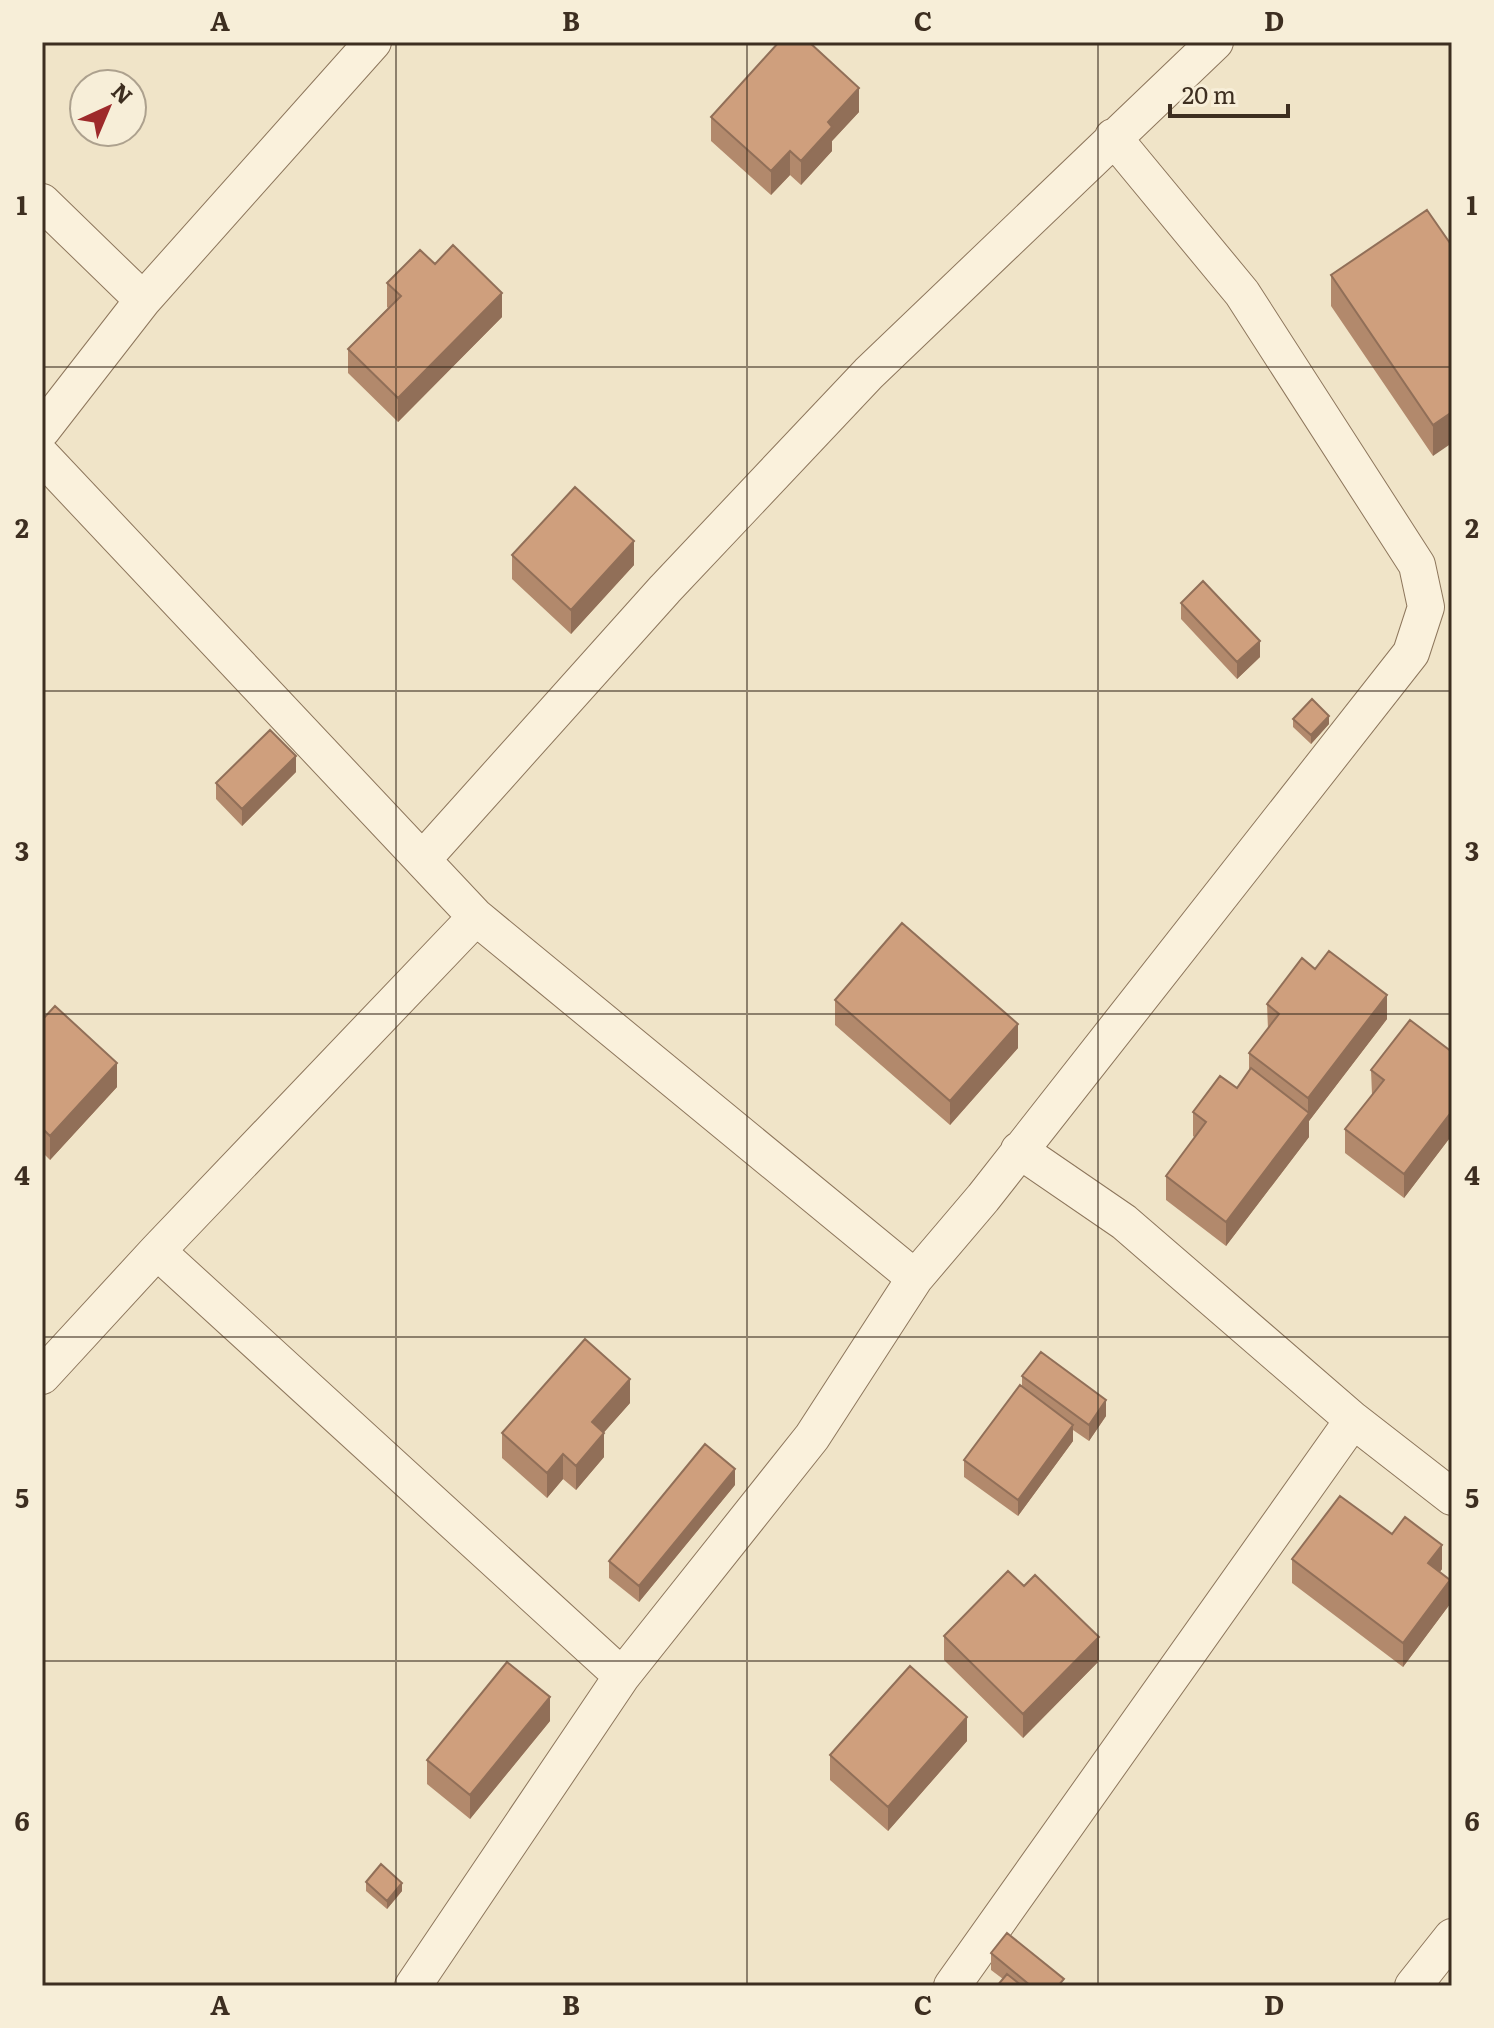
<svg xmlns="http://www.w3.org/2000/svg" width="1494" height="2028" font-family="Literata,serif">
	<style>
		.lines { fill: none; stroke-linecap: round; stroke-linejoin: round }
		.street-casing { stroke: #8d765c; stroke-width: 38 }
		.street { stroke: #faf1dc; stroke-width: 36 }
		.wall { fill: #b2896c }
		.shaded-wall { fill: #916f58 }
		.building { fill: #cf9f7d; stroke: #916f58; stroke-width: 2 }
		.grid { fill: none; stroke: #3d2e20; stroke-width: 2; stroke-opacity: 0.55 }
		.neatline { fill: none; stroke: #3d2e20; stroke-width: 3 }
		.grid-label { font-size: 26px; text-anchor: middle; font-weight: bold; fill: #3d2e20 }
	</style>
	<rect width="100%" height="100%" fill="#f0e4c8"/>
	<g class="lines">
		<g class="street-casing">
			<path id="street" d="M42,202L143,300
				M42,430L143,300L373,42
				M42,456L476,917L915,1278
				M423,859L665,589L869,373L1215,42
				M1019,1150L1124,1222L1353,1420L1452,1497
				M157,1251L622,1676
				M42,1376L157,1251L476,917
				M413,1986L622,1676L812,1437L915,1278L983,1198L1411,653L1426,607L1417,565L1242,293L1113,137
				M952,1986L1353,1420
				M1413,1986L1452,1937"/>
		</g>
		<use href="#street" class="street"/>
	</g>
	<path class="wall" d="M859,112L832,141V151L801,185L790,175L771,195L711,141V117Z
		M1452,246L1433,456L1331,306V275Z
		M435,264L502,317L398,422L348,373V349L388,308L387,307V283Z
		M512,555L634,565L571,634L512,579Z
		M1181,603L1260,657L1237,679L1181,619Z
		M1293,719L1329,724L1311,744L1293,727Z
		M296,772L242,826L216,799V783Z
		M1315,969L1387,1019L1309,1121V1137L1226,1246L1166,1200V1176L1195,1138L1193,1136V1112L1237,1088L1249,1070V1053L1268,1029L1267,1004Z
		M835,1000L1018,1048L950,1125L835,1025Z
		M42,1020L117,1087L50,1160L42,1152Z
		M1452,1052V1135L1404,1198L1345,1153V1129L1372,1095L1371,1070Z
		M1022,1376L1106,1416L1089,1441L1073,1430V1441L1018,1516L964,1477V1460L1022,1387Z
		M1452,1376V1404L1450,1403V1379Z
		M630,1403L604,1432V1457L576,1490L563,1479L547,1498L502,1458V1433Z
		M735,1485L639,1602L609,1578V1561Z
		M1392,1534L1442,1569L1440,1572L1450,1604L1403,1667L1292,1583V1559Z
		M944,1636L1099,1661L1023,1738L944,1660Z
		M550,1721L470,1819L427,1784V1760Z
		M967,1741L888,1831L830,1780V1755Z
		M366,1882L402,1891L387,1909L366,1891Z
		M991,1953L1064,1986H997L1003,1979L991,1970Z"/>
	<path class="shaded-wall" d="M859,88V112L832,141V151L801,185V161L828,122Z
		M790,151V175L771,195V171Z
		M502,293V317L398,422V398Z
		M1452,412V443L1433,456V425Z
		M634,541V565L571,634V610Z
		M1260,641V657L1237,679V662Z
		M1329,716V724L1311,744V735Z
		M296,756V772L242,826V809Z
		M1387,995V1019L1309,1121V1137L1226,1246V1222L1308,1114V1098Z
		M1018,1024V1048L950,1125V1101Z
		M117,1063V1087L50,1160V1136Z
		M1452,1111V1135L1404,1198V1174Z
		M630,1379V1403L592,1446V1422Z
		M1106,1400V1416L1089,1441V1425Z
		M1073,1425V1441L1018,1516V1500Z
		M604,1433V1457L576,1490V1466Z
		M563,1454V1479L547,1498V1473Z
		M735,1469V1485L639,1602V1586Z
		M1442,1545V1569L1428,1587V1563Z
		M1450,1580V1604L1403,1667V1643Z
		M1099,1637V1661L1023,1738V1714Z
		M550,1697V1721L470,1819V1795Z
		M967,1717V1741L888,1831V1807Z
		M402,1883V1891L387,1909V1901Z"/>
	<path class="building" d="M779,42H809L859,88L828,122L832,127L801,161L790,151L771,171L711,117Z
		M1427,210L1452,246V412L1433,425L1331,275Z
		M453,245L502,293L398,398L348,349L401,296L387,283L420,250L435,264Z
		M575,487L634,541L571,610L512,555Z
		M1203,581L1260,641L1237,662L1181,603Z
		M1312,699L1329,716L1311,735L1293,719Z
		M270,730L296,756L242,809L216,783Z
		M902,923L1018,1024L950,1101L835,1000Z
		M1329,951L1387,995L1308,1098L1249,1053L1279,1014L1267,1004L1302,958L1315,969Z
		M55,1006L117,1063L50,1136L42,1128V1020Z
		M1410,1020L1452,1052V1111L1404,1174L1345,1129L1384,1080L1371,1070Z
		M1251,1068L1309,1113L1226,1222L1166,1176L1206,1122L1193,1112L1220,1076L1237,1088Z
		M585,1339L630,1379L592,1422L604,1433L576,1466L563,1454L547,1473L502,1433Z
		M1041,1352L1106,1400L1089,1425L1022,1376Z
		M1020,1385L1073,1425L1018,1500L964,1460Z
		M705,1444L735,1469L639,1586L609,1561Z
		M1340,1496L1392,1534L1405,1517L1442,1545L1428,1563L1450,1580L1403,1643L1292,1559Z
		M1008,1571L1024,1586L1035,1575L1099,1637L1023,1714L944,1636Z
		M507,1662L550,1697L470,1795L427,1760Z
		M910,1666L967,1717L888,1807L830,1755Z
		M381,1864L402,1883L387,1901L366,1882Z
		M1007,1933L1064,1979L1058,1986H1031L991,1953Z
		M1007,1974L1022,1986H997Z"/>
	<path class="grid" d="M396,42V1986M747,42V1986M1098,42V1986M42,367H1452M42,691H1452M42,1014H1452M42,1337H1452M42,1661H1452"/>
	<rect width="1494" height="2028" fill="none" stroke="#f7eed8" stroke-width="88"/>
	<g transform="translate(108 108) rotate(44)"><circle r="38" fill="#f7eed8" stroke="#ada18e" stroke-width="2"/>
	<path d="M0-6L14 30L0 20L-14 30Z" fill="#9e2a2b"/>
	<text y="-12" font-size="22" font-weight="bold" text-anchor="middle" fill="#3d2e20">N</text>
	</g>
	<path d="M1170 104v12h118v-12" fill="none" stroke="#3d2e20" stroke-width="4"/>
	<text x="1182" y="104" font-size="24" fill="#3d2e20" stroke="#f7eed8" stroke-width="6" paint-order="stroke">20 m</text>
	<rect x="44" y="44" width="1406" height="1940" class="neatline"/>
	<g class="grid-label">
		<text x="220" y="31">A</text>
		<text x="571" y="31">B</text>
		<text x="923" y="31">C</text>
		<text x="1274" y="31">D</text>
		<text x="22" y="215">1</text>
		<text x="1472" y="215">1</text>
		<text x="22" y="538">2</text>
		<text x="1472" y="538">2</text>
		<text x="22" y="861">3</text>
		<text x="1472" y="861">3</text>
		<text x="22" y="1185">4</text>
		<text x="1472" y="1185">4</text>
		<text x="22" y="1508">5</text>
		<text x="1472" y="1508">5</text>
		<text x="22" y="1831">6</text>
		<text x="1472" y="1831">6</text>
		<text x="220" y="2015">A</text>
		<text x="571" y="2015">B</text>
		<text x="923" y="2015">C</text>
		<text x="1274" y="2015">D</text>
	</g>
</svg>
